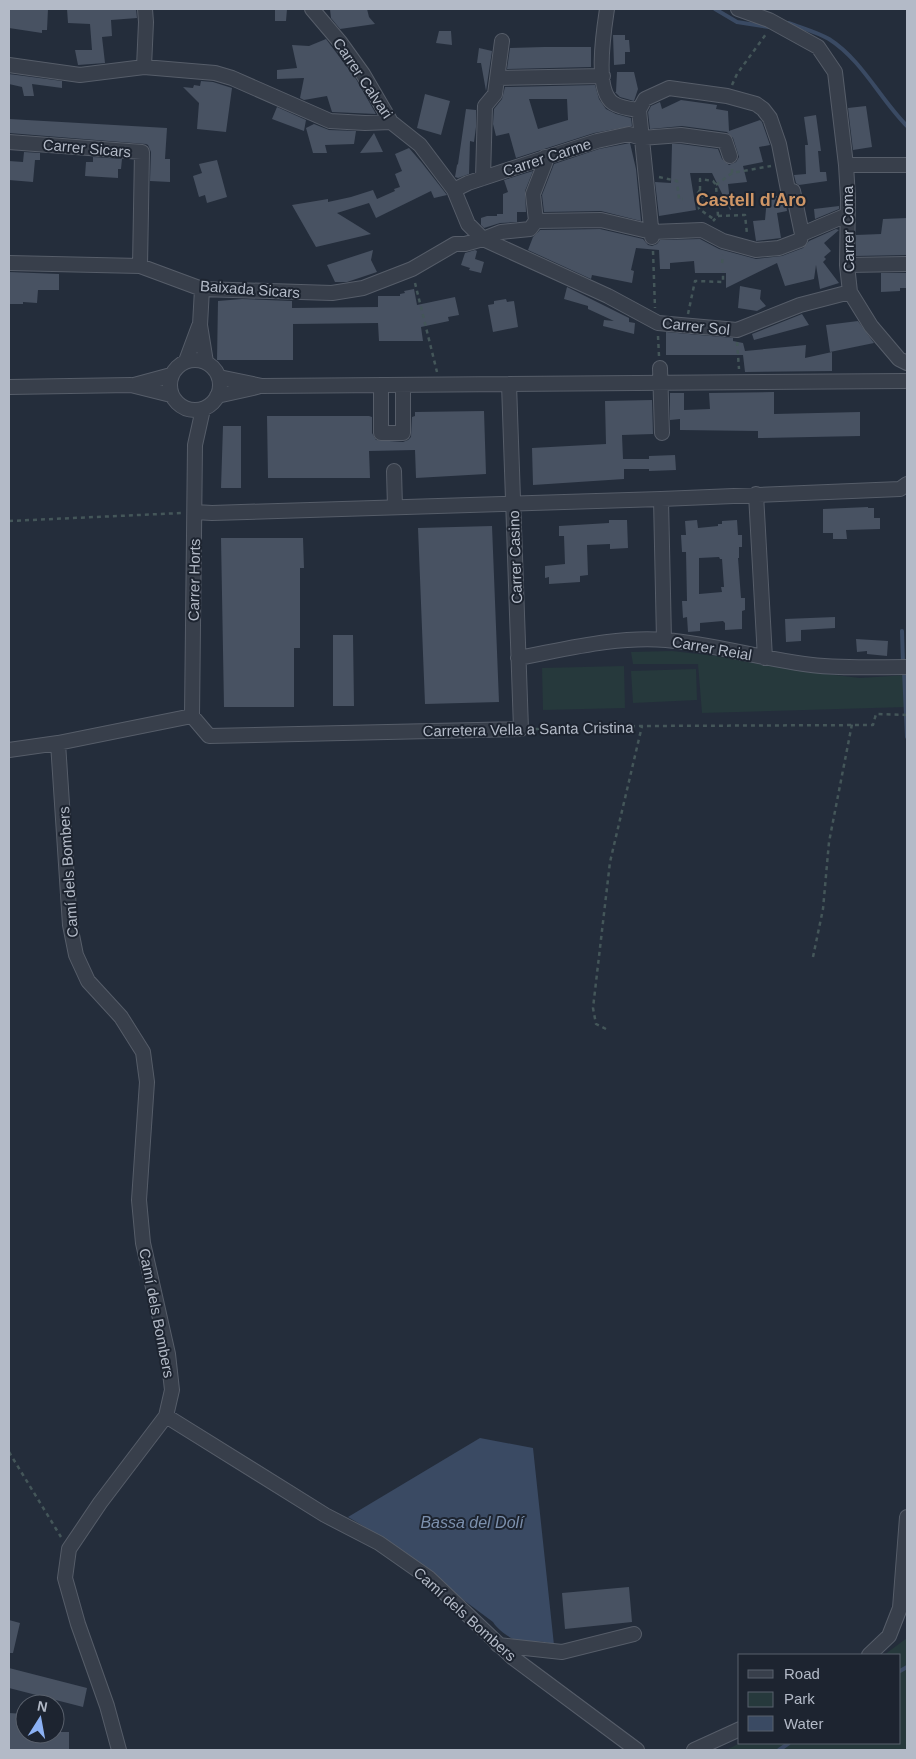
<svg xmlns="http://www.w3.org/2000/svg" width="916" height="1759" font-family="Helvetica,sans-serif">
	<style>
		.green { fill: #26393c }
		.water { fill: #3a4a63 }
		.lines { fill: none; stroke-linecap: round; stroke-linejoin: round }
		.stream { stroke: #3a4a63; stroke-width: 4 }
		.building { fill: #485262; fill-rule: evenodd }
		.minor-casing { stroke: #565d69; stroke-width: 16 }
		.path { stroke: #445659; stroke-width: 2.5; stroke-dasharray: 4 4; stroke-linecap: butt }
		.minor { stroke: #383f4b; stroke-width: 14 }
		.labels { text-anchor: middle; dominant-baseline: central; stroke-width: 4; stroke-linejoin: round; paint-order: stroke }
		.street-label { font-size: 15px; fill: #b3bac7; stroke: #1d2430 }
		.water-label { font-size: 16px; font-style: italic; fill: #7c90ad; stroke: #1d2430 }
		.quarter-label { font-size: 18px; font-weight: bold; fill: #cf9666; stroke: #1d2430 }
	</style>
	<rect width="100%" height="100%" fill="#242d3b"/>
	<path class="green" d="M672,651L716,656L764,665L826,674L860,678L907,675V707L702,713L698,664H633L631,652Z
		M624,666L625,708L543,710L542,668Z
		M696,669L697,700L633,703L631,671Z
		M907,1638V1750H726L740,1743H900V1655H884Z"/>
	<path class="water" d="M480,1438L533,1448L554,1645C542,1639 530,1644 518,1641C509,1638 498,1630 493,1622L395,1549L385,1539L348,1517Z"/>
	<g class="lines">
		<path class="stream" d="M715,9L737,22L769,27
			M789,23C802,28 817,32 829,39C862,60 880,99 907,126
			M902,631L903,664
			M904,671L907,737
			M900,1671L907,1667
			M779,1750L789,1743"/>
	</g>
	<path class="building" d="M9,9H48L47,30H42V33L9,28Z
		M67,9H136L137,18L111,20L112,36L102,37L105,63L78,65L75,50H92L90,24L68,23Z
		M275,9H287L286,21H275Z
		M330,9H367L369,17L375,24L340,29L331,18Z
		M439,31H451L452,45L436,43Z
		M613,35H625V40H629L630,52H625V64L614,65Z
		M326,39L356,79L376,114L332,112L327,96L304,100L300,98L304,78L277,79V70L297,68L292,45L309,46Z
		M544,47H591V67L507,69L510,48Z
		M479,48L492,51L486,91L481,63H477Z
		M617,72H634L638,89L634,101L620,97L615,92H616Z
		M9,74L62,81V88L32,84L34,96H24L22,87L9,84Z
		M201,81L213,82L232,88L226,132L197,129L199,103L183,87L193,88L194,85L200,86Z
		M595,85L599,99L606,109L616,114L631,118L632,126L594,133L516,158L509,133L496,136L493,124L494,109L502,99L505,87ZM529,99H567L568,120L538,129Z
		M425,94L450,101L441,135L417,128Z
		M681,100L717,105L716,109L728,111L729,131L760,120L762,122L770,145L759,147L763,162L743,166L747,182L728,184L731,210H730L712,173H690L696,210L659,216L655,182L671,183L672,144H681L718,149L722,159L729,165L736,162L739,157L733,138L727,132L682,126L650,129L648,112L651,106L660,102L662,109Z
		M866,106L872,147L853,150L848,108Z
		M277,107L306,120L304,131L272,119Z
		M466,109L476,110V127L474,142L470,141L469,174L458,178L455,177L457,165L458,164Z
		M816,115L821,151H818L820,172H826L827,181L799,185L796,183L794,175L806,174L805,145H808L804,117Z
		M9,119L167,128L165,159H170V182L150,181L151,152L148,145L146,144L9,133Z
		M314,124L329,130L356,131L354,144L325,145L327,153H313L306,128Z
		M374,133L383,152L360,153Z
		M630,143L636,169L641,221L601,211L544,212L542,195L554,164L599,149Z
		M409,148L422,163L447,195L434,198L431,191L376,218L369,203L337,213L371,234L316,247L292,205L328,199V202L351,197L373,190L377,199L395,191L394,189L400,187L395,174L402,171L395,154Z
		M24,152L40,153V160H35L33,182L9,180V161L23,162Z
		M93,157L122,159L121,169H118V178L85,176L86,162H93Z
		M217,160L227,197L207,203L205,195L199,197L193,176L202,173L199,164Z
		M533,171L525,191L526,212H517V222L500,223L484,228L481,225V218L487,216H497V214H503V194L508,192L504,180Z
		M781,195L785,198L787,211L777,213L781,238L756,241L753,221L765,220L767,198Z
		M839,206V209L815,219L814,209Z
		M907,218V255L856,256V235L881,234L883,219Z
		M600,229L643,239L648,245L652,246L657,244L660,240L700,239L719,249L756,259L782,256L803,248L809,241L836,229L839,230L824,243L831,251L824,257L826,259L823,262L839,283L820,289L816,265L814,279L785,286L777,263L726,288V273H695L694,261L670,263V269H660L659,250L636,248L631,270L634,271L632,283L592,275L591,279L528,250L533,237L540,230Z
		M373,250L371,260L377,272L347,282H335L327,265Z
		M475,250L477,251L475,259L484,262L481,273L469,270L470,268L461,265L465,253Z
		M9,272L59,274V290H38L37,303L23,302V304H9Z
		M881,273H907V288H900V291L881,292Z
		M740,286L761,290L760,299L766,306L757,311L738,308Z
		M567,287L629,318V322L635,323L634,334L603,326L604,320L614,321L588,309V306L564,299Z
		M414,289L417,305L455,297L459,315L448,317L449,321L421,327L423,341H379L378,323L293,324V360H217L218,301L242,299L292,301V308L378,307V296H400V294L405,293L404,291Z
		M506,299L507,302L514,301L518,327L493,332L488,305L494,304V301Z
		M802,314L809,325L754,340L752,334Z
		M858,321L874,343L830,352L826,325Z
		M666,332L733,338V341L743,343L745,351L806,345L805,358L832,352V371L745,372L743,355H666Z
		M774,392V414L860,412V436L758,438V431L680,430V419L670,420V393H684V410L710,409L709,393Z
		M652,400L653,434L622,435L623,459H649V456L675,455L676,470L649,471V469H624V479L533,485L532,448L606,444L605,401Z
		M484,411L486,474L416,478L415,450L369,451L370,478H268L267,416H369L372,417V433L376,440L403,442L408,440L411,437L412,417L415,416V412Z
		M223,426H241V488H221Z
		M868,507V508H874V518H880V529L846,530L847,539H833V533H823V509Z
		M609,520H627L628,548L610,549V544L587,545L588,575L580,576V582L549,584V577L545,578V566L565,564L564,536H559V526L609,523Z
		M697,520L698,528L718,526V524H722V521L737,520L738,535H742V547H739V558H738L741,598H745V610L742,611V629L725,630V623L723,621L700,623V631L688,632L687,617L683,618L682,601H687L686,552H682L681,535H686L685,521ZM719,557L720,559H722L724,587H721L722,592L699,594V558Z
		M492,526L499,702L425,704L418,528Z
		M221,538H303L304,568H300V648H294V707H224Z
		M835,617V628L801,630V641L786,642L785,619Z
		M333,635H353L354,706H333Z
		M856,639L888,641L887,656L867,654V651L857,652Z
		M629,1587L632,1622L565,1629L562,1593Z
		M9,1620L20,1623L13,1653H9Z
		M9,1668L87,1688L83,1707L9,1688Z
		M9,1713L25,1714V1734H55V1732H69V1750H9Z"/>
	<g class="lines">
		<g class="minor-casing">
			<path id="minor" d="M312,9L340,42L363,74L391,122L420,145L454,190L468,224L483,239L608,296L658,323L737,330L800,305L850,292
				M607,9C604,29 594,90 613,103C620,108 631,109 639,110
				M738,9L769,20L818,47L835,72L846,165L848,198L847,265L850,292L871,326L899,359L907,363
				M9,65L80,75L144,67L215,73L232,78L330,121L365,123L391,122
				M144,67L146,22L145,9
				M497,78L603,76
				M9,142L142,152L140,266
				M846,165H907
				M483,178L485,106L495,94L502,41
				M454,190L468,183L538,160L597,141L629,134L641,138L681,135L725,141L730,156
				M536,221L533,194L545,163V157
				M652,237L639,110L645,99L669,88L727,96L756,104L763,109L770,118L779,144L788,190L793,191L802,234
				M9,263L140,266L202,289L332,293L363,288L412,269L455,244H465L483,239L501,232L530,229L536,221L601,220L652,232L702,230L723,241L756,250L779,248L800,240L802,234L847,215
				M847,265L907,264
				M202,289L200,325L206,362
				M170 385a25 25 0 1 1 50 0a25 25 0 1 1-50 0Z
				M186,361L199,326
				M660,368L662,433
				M219,377L262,386L905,381
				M134,385L171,375
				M381,385V433H403V385
				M9,387L131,385L171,395
				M217,396L257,387
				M394,471L395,507
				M756,494L765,658
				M661,499L664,640
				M195,512L212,513L661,499L900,489L907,484
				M518,658C567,649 616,636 666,640C713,644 758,658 804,664C839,669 873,667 907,667
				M192,716L209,736L521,729L509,384
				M192,716L195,445L203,409
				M58,743L70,925L76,955L88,981L121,1017L143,1052L147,1082L139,1200L143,1243L168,1354L172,1390L166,1416L100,1503L69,1549L65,1578L78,1624L107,1706L119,1750
				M9,750L58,743L192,716
				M166,1416L325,1515L379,1543L429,1578L512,1657L637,1750
				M498,1645L562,1652L634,1634
				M869,1655L889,1636L900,1608L907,1517
				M694,1750L740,1729"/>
		</g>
		<path class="path" d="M732,85L737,74L766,34
			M732,169V173L771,166
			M659,177L677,181L679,199H683
			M716,185L732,173
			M700,190V179L713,181L716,185L718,216L713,221
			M702,198L700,190L698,193L699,209L715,220
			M718,216L745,215L747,234
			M653,251L655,308
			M722,263L723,255
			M415,283L437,372
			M688,314L695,281L723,282V271
			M658,336L659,356
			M737,342L739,369
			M9,521L182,513
			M535,729L642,726L873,725L876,714L907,715
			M813,957L823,909L829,842L852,724
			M606,1029L596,1024L593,1008L610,862L642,726
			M9,1452L61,1537"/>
		<use href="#minor" class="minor"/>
	</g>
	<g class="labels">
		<g class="street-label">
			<text transform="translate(363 78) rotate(56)">Carrer Calvari</text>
			<text transform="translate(87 148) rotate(5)">Carrer Sicars</text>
			<text transform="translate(547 157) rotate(-18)">Carrer Carme</text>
			<text transform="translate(848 229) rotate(-91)">Carrer Coma</text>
			<text transform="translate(250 289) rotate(4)">Baixada Sicars</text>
			<text transform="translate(696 326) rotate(6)">Carrer Sol</text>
			<text transform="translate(515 557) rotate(-92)">Carrer Casino</text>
			<text transform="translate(194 580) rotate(-89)">Carrer Horts</text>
			<text transform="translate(712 648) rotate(10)">Carrer Reial</text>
			<text transform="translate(528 729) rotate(-1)">Carretera Vella a Santa Cristina</text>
			<text transform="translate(68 872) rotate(-94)">Camí dels Bombers</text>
			<text transform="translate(157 1313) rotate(79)">Camí dels Bombers</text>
			<text transform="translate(465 1614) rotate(42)">Camí dels Bombers</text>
		</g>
		<g class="water-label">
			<text x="472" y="1522">Bassa del Dolí</text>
		</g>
		<g class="quarter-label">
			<text x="751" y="200">Castell d'Aro</text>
		</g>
	</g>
	<rect width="916" height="1759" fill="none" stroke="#b3bac7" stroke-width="20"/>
	<rect x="738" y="1654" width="162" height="90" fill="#1d2430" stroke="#59606c"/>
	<rect x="748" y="1670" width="25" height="8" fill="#383f4b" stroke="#59606c"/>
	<text x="784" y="1679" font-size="15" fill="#b3bac7">Road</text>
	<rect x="748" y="1692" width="25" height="15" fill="#26393c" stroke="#59606c"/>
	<text x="784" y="1704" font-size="15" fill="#b3bac7">Park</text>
	<rect x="748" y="1716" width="25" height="15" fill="#3a4a63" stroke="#59606c"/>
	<text x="784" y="1729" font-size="15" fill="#b3bac7">Water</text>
	<g transform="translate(40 1719) rotate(11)"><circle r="24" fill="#1d2430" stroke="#59606c"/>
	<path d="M0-4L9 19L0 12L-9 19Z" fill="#8cb1f3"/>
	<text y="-8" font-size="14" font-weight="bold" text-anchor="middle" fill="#b3bac7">N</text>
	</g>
</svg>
